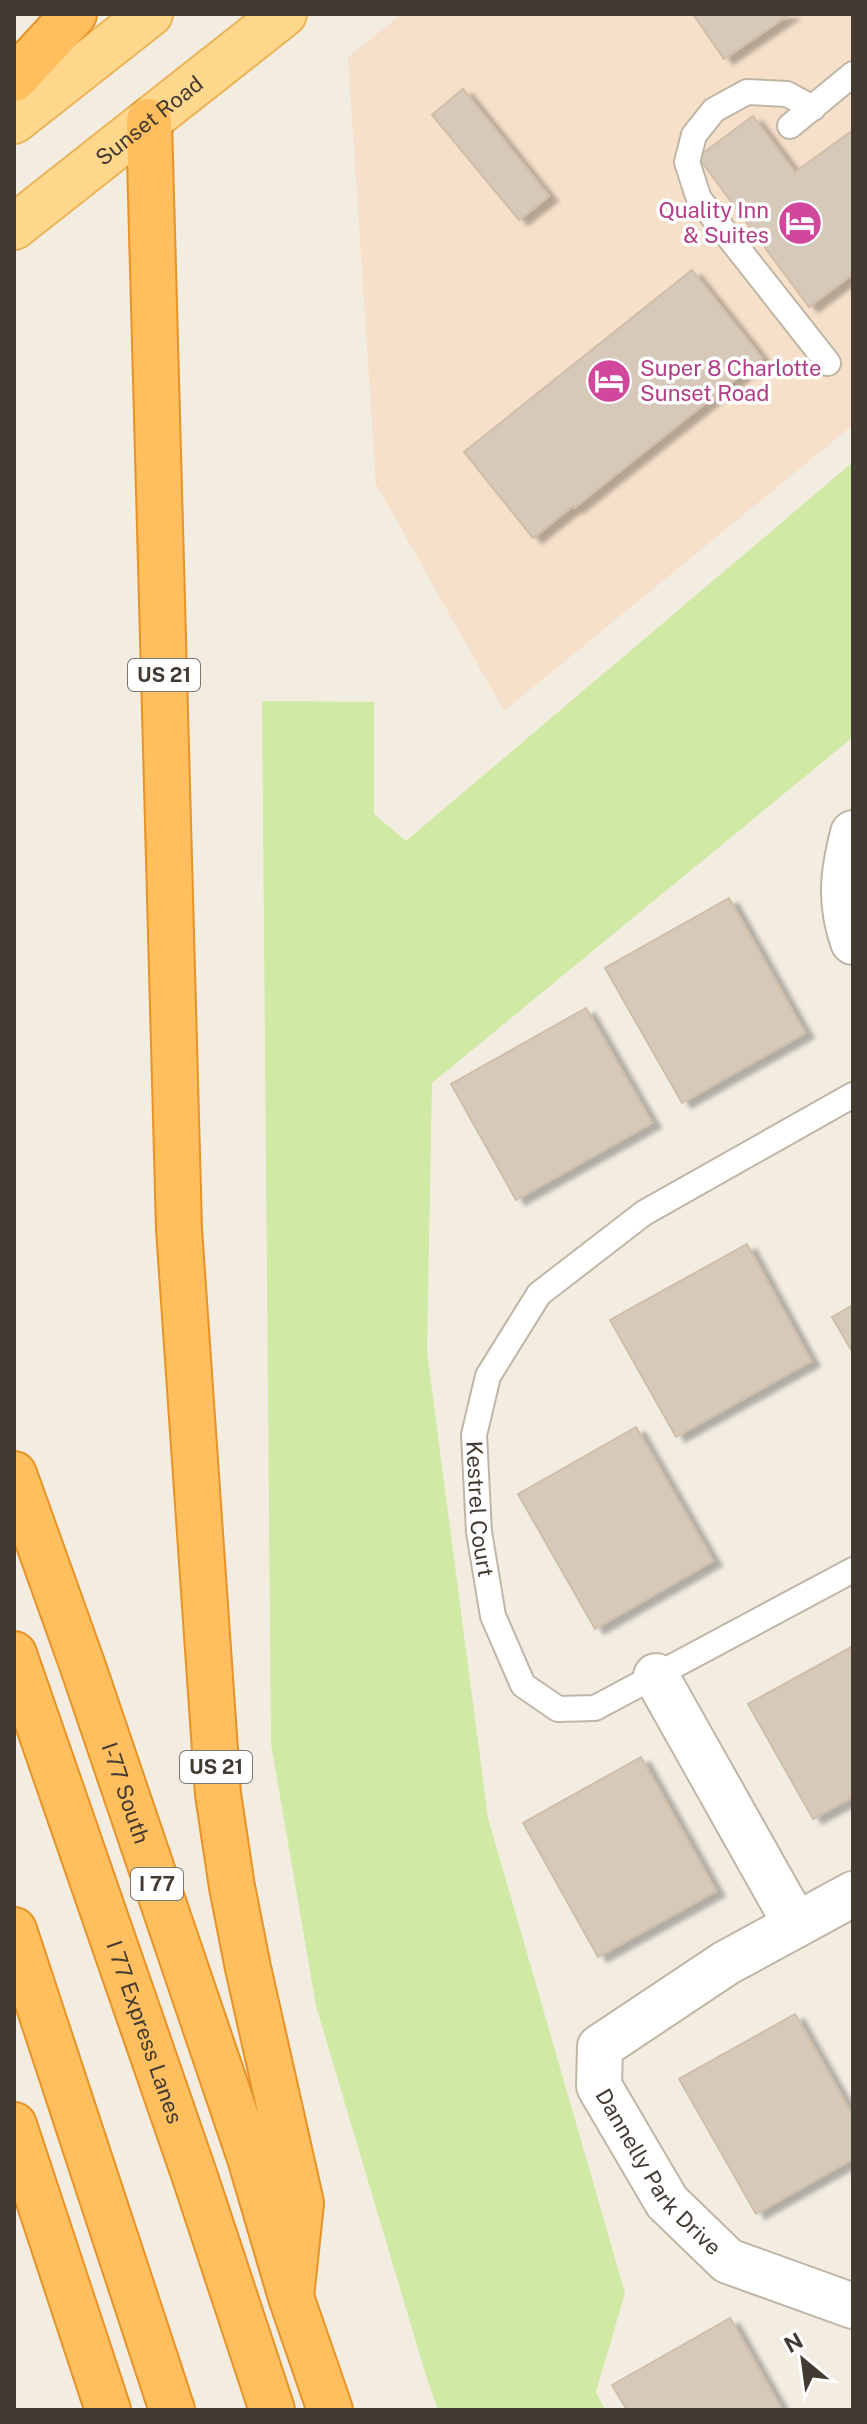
<svg xmlns="http://www.w3.org/2000/svg" width="867" height="2424" font-family="'Public Sans',sans-serif">
	<style>
		.commercial { fill: #f6e0c9 }
		.green { fill: #d0eaa6 }
		.building { fill: #d7c9b9; stroke: #cfbea9; stroke-width: 2; filter: url(#shadow) }
		.lines { fill: none; stroke-linecap: round; stroke-linejoin: round }
		.service-casing { stroke: #c0b6a6; stroke-width: 28 }
		.minor-casing { stroke: #c0b6a6; stroke-width: 48 }
		.primary-casing { stroke: #ebb456; stroke-width: 48 }
		.motorway-casing { stroke: #e79326; stroke-width: 48 }
		.service { stroke: #fff; stroke-width: 24 }
		.minor { stroke: #fff; stroke-width: 44 }
		.primary { stroke: #ffd78d; stroke-width: 44 }
		.motorway { stroke: #ffbf5f; stroke-width: 44 }
		.labels { text-anchor: middle; dominant-baseline: central; stroke-width: 7; stroke-linejoin: round; paint-order: stroke }
		.shield { fill: #fff; stroke: #7b7670; stroke-width: 2 }
		.shield-label { font-size: 20px; font-weight: bold; fill: #433b32 }
		.street-label { font-size: 22px; fill: #433b32; stroke: #fff }
		.hotel-label { font-size: 22px; fill: #b23c85; stroke: #fff; text-anchor: end }
	</style>
	<defs>
		<filter id="shadow"><feDropShadow dx="9" dy="5" stdDeviation="2" flood-color="#0004"/></filter>
	</defs>
	<rect width="100%" height="100%" fill="#f2ece1"/>
	<path class="commercial" d="M402,14H853V425L504,711L376,484L348,57Z"/>
	<path class="green" d="M853,462V737L432,1083L427,1352L488,1818L625,2293L596,2392L605,2410H438L427,2379L316,2006L271,1744L262,701L374,702V814L406,841Z"/>
	<path class="building" d="M693,14H790L724,59Z
		M463,89L549,196L519,220L432,115Z
		M753,116L795,172L853,130V274L809,307L698,157Z
		M692,270L762,358L574,508L573,506L533,538L464,452Z
		M729,898L805,1033L682,1103L605,968Z
		M586,1008L652,1123L516,1200L451,1084Z
		M747,1244L811,1361L676,1437L610,1320Z
		M853,1305V1353L832,1317Z
		M636,1427L713,1561L595,1629L518,1494Z
		M853,1646V1797L813,1819L748,1704Z
		M641,1757L716,1891L598,1957L523,1823Z
		M795,2014L853,2116V2159L756,2214L679,2079Z
		M730,2318L782,2410H627L612,2385Z"/>
	<g class="lines">
		<g class="service-casing">
			<g id="service">
				<path d="M813,108L787,94L747,92L714,110L694,135L687,162L699,199L828,363"/>
				<path d="M790,126L853,74"/>
				<path id="s1" d="M853,1095L644,1213L539,1294L488,1376L474,1435L479,1532L493,1616L523,1685L558,1709L595,1708L853,1570"/>
			</g>
		</g>
		<g class="minor-casing">
			<g id="minor">
				<path d="M853,833C843,873 839,901 853,942"/>
				<path d="M656,1676L796,1925"/>
				<path id="s2" d="M853,1894L726,1963L600,2047L599,2086L667,2202L728,2261L853,2306"/>
			</g>
		</g>
		<g class="primary-casing">
			<g id="primary">
				<path d="M14,121L150,14"/>
				<path id="s3" d="M14,227L284,14"/>
			</g>
		</g>
		<g class="motorway-casing">
			<g id="motorway">
				<path d="M14,79L74,14"/>
				<path d="M149,121L179,1229L218,1794L232,1887L248,1968L301,2203L291,2297"/>
				<path id="s4" d="M14,1474L82,1664L250,2158L291,2297L330,2410"/>
				<path id="s5" d="M14,1654L195,2177L272,2410"/>
				<path d="M14,1930L172,2410"/>
				<path d="M14,2125L108,2410"/>
			</g>
		</g>
		<use href="#service" class="service"/>
		<use href="#minor" class="minor"/>
		<use href="#primary" class="primary"/>
		<use href="#motorway" class="motorway"/>
	</g>
	<defs>
		<g id="hotel-disc" transform="scale(2.3)"><circle r="9.5" fill="#d1479c" stroke="#fff"/><path d="M-6-4.5h1.5V1H6V5H4.5V3h-9V5H-6ZM-4 0a1.8 1.8 0 1 1 3.6 0ZM.5 0V-2.5h3Q6-2.5 6 0Z" fill="#fff"/></g>
	</defs>
	<g fill-rule="evenodd">
		<use href="#hotel-disc" x="800" y="223"/>
		<use href="#hotel-disc" x="609" y="381"/>
	</g>
	<g class="labels">
		<g class="shield">
			<rect x="128" y="659" width="72" height="32" rx="6"/>
			<rect x="180" y="1751" width="72" height="32" rx="6"/>
			<rect x="131" y="1868" width="52" height="32" rx="6"/>
		</g>
		<g class="shield-label">
			<text x="164" y="675">US 21</text>
			<text x="216" y="1767">US 21</text>
			<text x="157" y="1884">I 77</text>
		</g>
		<g class="street-label">
			<text stroke="none"><textPath href="#s3" startOffset="172">Sunset Road</textPath></text>
			<text stroke="none"><textPath href="#s1" startOffset="604">Kestrel Court</textPath></text>
			<text stroke="none"><textPath href="#s4" startOffset="338">I-77 South</textPath></text>
			<text stroke="none"><textPath href="#s5" startOffset="400">I 77 Express Lanes</textPath></text>
			<text stroke="none"><textPath href="#s2" startOffset="440">Dannelly Park Drive</textPath></text>
		</g>
		<g class="hotel-label">
			<text x="769" y="210">Quality Inn<tspan x="769" dy="25">&amp; Suites</tspan></text>
			<text x="640" y="368" text-anchor="start">Super 8 Charlotte<tspan x="640" dy="25">Sunset Road</tspan></text>
		</g>
	</g>
	<rect width="867" height="2424" fill="none" stroke="#433b32" stroke-width="32"/>
	<g transform="translate(803 2360) rotate(331)" stroke="#ffffff" stroke-width="6" paint-order="stroke">
	<path d="M0-6L14 30L0 20L-14 30Z" fill="#433b32"/>
	<text y="-12" font-size="22" font-weight="bold" text-anchor="middle" fill="#433b32">N</text>
	</g>
</svg>
